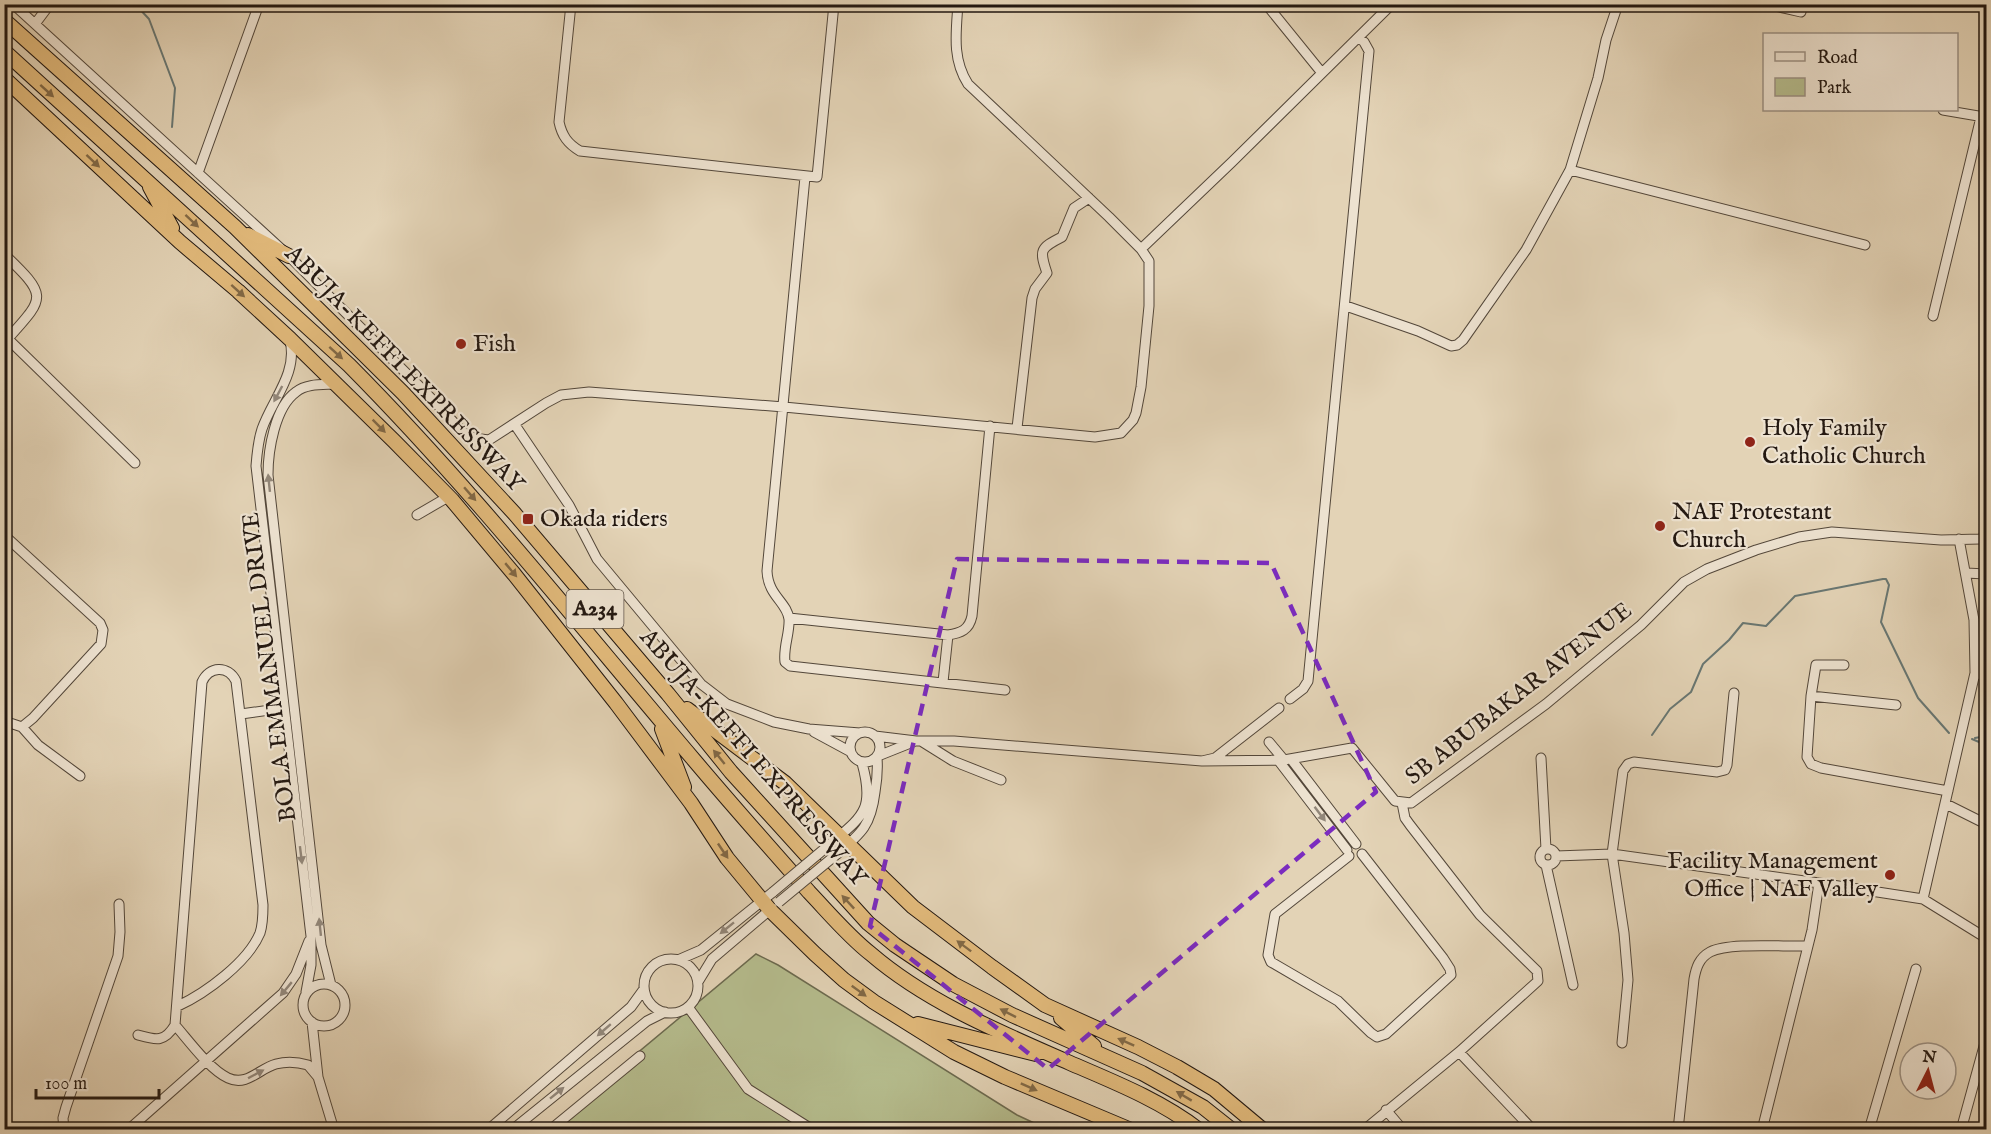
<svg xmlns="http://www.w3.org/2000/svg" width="1991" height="1134" font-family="'IM FELL English',serif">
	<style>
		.green { fill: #b5bc8d; stroke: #6c6a4f; stroke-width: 1.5 }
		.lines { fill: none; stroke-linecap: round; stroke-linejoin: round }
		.stream { stroke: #687773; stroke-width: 2 }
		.minor-casing { stroke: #53473a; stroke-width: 11 }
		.highway-casing { stroke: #231811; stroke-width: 16 }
		.minor { stroke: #ede2d0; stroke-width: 9 }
		.highway { stroke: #e2ba7b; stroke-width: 14 }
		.minor-bridge-casing { stroke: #53473a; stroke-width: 11; stroke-linecap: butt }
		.minor-bridge { stroke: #ede2d0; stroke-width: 9 }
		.oneway { fill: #826946 }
		.oneway2 { fill: #92877a }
		.marked { fill: none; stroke: #7b2cbf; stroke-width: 4.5; stroke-dasharray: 12 8; stroke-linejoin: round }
		.poi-dot { fill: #8f2418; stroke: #ede2d0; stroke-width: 2 }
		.labels { text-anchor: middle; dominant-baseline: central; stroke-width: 4.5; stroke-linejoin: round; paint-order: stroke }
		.shield { fill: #ede2d0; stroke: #60554a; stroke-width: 1.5 }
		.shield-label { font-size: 22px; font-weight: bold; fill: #231811 }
		.poi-label { font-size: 24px; fill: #231811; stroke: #ede2d0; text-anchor: start }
		.street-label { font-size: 24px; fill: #231811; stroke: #ede2d0 }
	</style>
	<rect width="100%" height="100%" fill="#e3d3b6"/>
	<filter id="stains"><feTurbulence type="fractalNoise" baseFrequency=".00333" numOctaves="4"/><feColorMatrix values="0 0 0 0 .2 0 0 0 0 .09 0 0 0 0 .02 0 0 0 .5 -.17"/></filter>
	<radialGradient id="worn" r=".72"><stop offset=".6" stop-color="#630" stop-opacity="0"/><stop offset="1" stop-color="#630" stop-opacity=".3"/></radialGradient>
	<path class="green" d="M756,954L778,965L1017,1115L1047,1129L545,1130Z"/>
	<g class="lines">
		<path class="stream" d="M135,4L149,19L175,88L172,127
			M1652,735L1670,709L1691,692L1703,664L1729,640L1743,623L1766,626L1795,596L1883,579H1886L1889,585L1881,622L1918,698L1949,733
			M1975,738L1986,736
			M1972,739L1986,745"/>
		<g class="minor-casing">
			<path id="minor" d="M13,4L289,256L428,395L463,432L473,438L489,440L546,403L561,395L589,392L784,407L1095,437L1121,433L1133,420L1136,413L1141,387L1149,306V261L1141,249L1109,217L968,84C952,59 956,33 958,4
				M571,4L559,122C562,136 568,144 580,151L817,177L834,4
				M1266,4L1322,73
				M1766,4L1801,12
				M35,24L50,4
				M1943,110L1984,117
				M1570,170L1865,245
				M198,173L259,4
				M805,177L767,571C768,596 787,602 789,619C790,633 783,647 785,662L790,666L1005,690
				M1141,249L1232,162L1392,4
				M4,254C50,298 45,297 4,343
				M1346,306L1418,331L1451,346L1457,345L1463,340L1526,250L1570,170L1598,78L1606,40L1618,4
				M1933,316L1981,117
				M8,339L135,463
				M290,341C298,373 272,400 262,429C258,441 257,453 256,466L311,936V965L306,992
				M515,425L569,505L597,559L701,684L727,704L774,722L809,729L860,733
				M1017,428L1032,298L1035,289L1047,273C1039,250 1040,248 1062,237L1074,208L1089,198
				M417,515L448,497
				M4,535L100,623L103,630L101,644L33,718L22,727L4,721
				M1966,573L1986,574
				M789,618L948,635C961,633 969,630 972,616L990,426
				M1844,665H1816L1811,696L1807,757L1811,764L1821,768L1948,791
				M1975,673L1986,676
				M943,682L948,635
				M1811,696L1896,705
				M1290,699L1303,689L1308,681L1369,51L1364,42L1359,38
				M241,714L284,708
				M22,727L38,745L80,776
				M850 747a15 15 0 1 1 30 0a15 15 0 1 1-30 0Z
				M814,732L851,752
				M875,736L916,741H954L1202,761L1215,758L1279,708
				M921,741L953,761L1001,780
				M1269,742L1284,760
				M878,756L913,742
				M1541,758L1546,849
				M1291,759L1356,844
				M1278,760L1347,850
				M1202,761L1284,760L1352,748L1395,801L1411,803L1546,704L1641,625L1684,582L1707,569L1756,550L1799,537L1832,532L1941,540L1980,539L1986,536
				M1946,804L1986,824
				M829,845C863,816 875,810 862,763
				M1540 857a8 8 0 1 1 16 0a8 8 0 1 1-16 0Z
				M837,854C862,833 871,825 875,792C877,780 878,770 877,758
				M1349,856L1275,914L1268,955L1271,962L1338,1001L1371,1033L1377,1037L1386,1034L1451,975L1450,969L1443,958L1362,854
				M1556,856L1612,854L1819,883
				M1546,865L1573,985
				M1923,899L1975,673L1974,620L1959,539
				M644 986a27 27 0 1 1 54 0a27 27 0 1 1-54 0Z
				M678,960L701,950L773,892
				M698,982L712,959L772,908
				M303 1005a21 21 0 1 1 42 0a21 21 0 1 1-42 0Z
				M331,985L321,945L268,475C268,450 275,407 296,392C307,383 324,385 337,384
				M688,1007L748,1089L813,1130
				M312,1022L318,1077L334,1130
				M175,1025C189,1041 210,1070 228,1078C247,1087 260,1068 276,1064C287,1061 298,1062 308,1065L318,1077
				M138,1035C156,1040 164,1043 175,1025L202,682C209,666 228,665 236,681L263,905C263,914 263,924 260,933C248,962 206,993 178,1006
				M1622,1043L1628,980L1624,933L1612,854L1623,771L1628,764L1634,762L1717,772L1725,770L1727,765L1734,693
				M1459,1052L1533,1130
				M1386,1110L1403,1130
				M64,1130L63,1118L66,1107L118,956L120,932L119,904
				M128,1130L283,993L296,974L309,941
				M488,1130L631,1007L644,989
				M512,1130L647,1021L665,1012
				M550,1130L640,1056
				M1364,1130L1459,1052L1538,981L1537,971L1480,915L1410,825L1405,818L1402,803
				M1678,1130L1694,979C1696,968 1699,958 1710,952C1729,942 1785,947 1808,946
				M1762,1130L1812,930L1819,883L1923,899L1986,938
				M1869,1130L1916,969
				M1961,1130L1986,1039"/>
		</g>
		<g class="highway-casing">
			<path id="highway" d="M4,20L235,227L403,393L514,513L668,694L731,772L868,923L895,945L953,984L1012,1015L1142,1073L1203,1107L1232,1130
				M4,51L349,365C473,490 580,626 694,760C732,805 770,848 809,892C829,913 848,936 871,954C928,1003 1002,1033 1070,1063C1114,1082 1160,1100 1199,1130
				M4,78L180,242L238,291L290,339L394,441L452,500L514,574L616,703L691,803L727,858L770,910L815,954L844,980L874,1002L954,1052L1005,1077L1131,1130
				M150,187L172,228
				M248,235L289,256
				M687,709L785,783L913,907L992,967L1045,1005L1138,1047L1177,1067L1214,1089L1263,1130
				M662,729L684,787
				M1061,1018L1094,1046
				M918,1024L1036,1054"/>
		</g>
		<use href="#minor" class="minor"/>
		<use href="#highway" class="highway"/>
		<g class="minor-bridge-casing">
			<path id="minor-bridge" d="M773,892L829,845
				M779,902L837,854"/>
		</g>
		<use href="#minor-bridge" class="minor-bridge"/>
	</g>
	<defs><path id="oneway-solid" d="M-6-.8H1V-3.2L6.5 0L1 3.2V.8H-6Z" transform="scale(1.5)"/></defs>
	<g class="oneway">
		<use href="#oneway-solid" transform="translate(47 91) rotate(42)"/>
		<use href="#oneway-solid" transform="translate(93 161) rotate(43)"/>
		<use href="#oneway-solid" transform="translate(192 221) rotate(43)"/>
		<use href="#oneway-solid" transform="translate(238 291) rotate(42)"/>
		<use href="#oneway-solid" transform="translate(336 353) rotate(42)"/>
		<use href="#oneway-solid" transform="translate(379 426) rotate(45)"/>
		<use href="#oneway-solid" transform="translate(470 494) rotate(49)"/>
		<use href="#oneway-solid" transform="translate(511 570) rotate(50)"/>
		<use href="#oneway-solid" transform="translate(719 757) rotate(-129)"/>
		<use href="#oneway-solid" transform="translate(723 851) rotate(56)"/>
		<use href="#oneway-solid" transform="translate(848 902) rotate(-133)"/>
		<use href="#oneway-solid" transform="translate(964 946) rotate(-143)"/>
		<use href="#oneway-solid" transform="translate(859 991) rotate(36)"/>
		<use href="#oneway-solid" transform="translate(1008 1013) rotate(-153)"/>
		<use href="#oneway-solid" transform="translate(1126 1042) rotate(-156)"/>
		<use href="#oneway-solid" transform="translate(1029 1087) rotate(24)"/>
		<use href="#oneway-solid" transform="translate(1184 1096) rotate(-149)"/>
	</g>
	<g class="oneway2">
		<use href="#oneway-solid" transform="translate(278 394) rotate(118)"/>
		<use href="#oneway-solid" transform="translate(269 483) rotate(-96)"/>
		<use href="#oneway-solid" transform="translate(1320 814) rotate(53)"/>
		<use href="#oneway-solid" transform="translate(301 855) rotate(83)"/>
		<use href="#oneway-solid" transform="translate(320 927) rotate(-96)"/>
		<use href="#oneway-solid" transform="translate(727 928) rotate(141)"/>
		<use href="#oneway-solid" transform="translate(286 989) rotate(130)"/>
		<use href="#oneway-solid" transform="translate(604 1030) rotate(139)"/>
		<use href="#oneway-solid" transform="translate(256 1074) rotate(-28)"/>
		<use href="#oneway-solid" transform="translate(557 1093) rotate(-39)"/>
	</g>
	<path class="marked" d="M957,559L1271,563L1376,792L1048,1069L870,926Z"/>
	<g class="poi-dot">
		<circle cx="461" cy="344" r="6"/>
		<circle cx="1750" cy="442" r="6"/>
		<rect x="522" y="513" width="12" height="12" rx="3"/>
		<circle cx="1660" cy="526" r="6"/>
		<circle cx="1890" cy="875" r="6"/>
	</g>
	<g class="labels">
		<rect class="shield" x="566.5" y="590" width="57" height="38" rx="4.5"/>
		<g class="shield-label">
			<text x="595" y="609">A234</text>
		</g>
		<g class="poi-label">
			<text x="473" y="344">Fish</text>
			<text x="1762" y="428">Holy Family<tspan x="1762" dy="28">Catholic Church</tspan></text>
			<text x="1672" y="512">NAF Protestant<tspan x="1672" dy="28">Church</tspan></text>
			<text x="540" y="519">Okada riders</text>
			<text x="1878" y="861" text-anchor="end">Facility Management<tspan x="1878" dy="28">Office | NAF Valley</tspan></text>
		</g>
		<g class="street-label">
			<text transform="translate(404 369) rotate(46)">ABUJA-KEFFI EXPRESSWAY</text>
			<text transform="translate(270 667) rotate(-97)">BOLA EMMANUEL DRIVE</text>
			<text transform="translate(1519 694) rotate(-38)">SB ABUBAKAR AVENUE</text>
			<text transform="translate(753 758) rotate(49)">ABUJA-KEFFI EXPRESSWAY</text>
		</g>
	</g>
	<rect width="1991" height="1134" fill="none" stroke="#e3d3b6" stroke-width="24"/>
	<rect x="6" y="6" width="1979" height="1122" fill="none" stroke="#231811" stroke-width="3"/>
	<rect x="12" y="12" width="1967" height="1110" fill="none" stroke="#231811" stroke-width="1.5"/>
	<rect x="1763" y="33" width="195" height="78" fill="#ede2d0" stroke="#9c9184" stroke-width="1.5"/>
	<rect x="1775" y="52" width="30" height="9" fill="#ede2d0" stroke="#9c9184" stroke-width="1.5"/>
	<text x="1817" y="63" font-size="18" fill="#231811">Road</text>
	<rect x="1775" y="78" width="30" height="18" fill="#b5bc8d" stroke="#9c9184" stroke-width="1.5"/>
	<text x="1817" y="93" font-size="18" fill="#231811">Park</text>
	<g transform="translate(1928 1071) rotate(6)"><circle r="28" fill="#ede2d0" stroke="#9c9184" stroke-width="1.5"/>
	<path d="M0-4.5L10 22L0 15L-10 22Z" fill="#8f2418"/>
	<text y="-9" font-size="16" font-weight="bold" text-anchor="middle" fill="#231811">N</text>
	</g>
	<path d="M36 1089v9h123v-9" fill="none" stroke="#231811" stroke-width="3"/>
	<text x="45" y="1089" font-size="18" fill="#231811" stroke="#ede2d0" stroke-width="4.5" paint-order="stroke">100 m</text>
	<rect width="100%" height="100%" filter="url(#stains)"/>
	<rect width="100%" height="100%" fill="url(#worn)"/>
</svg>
